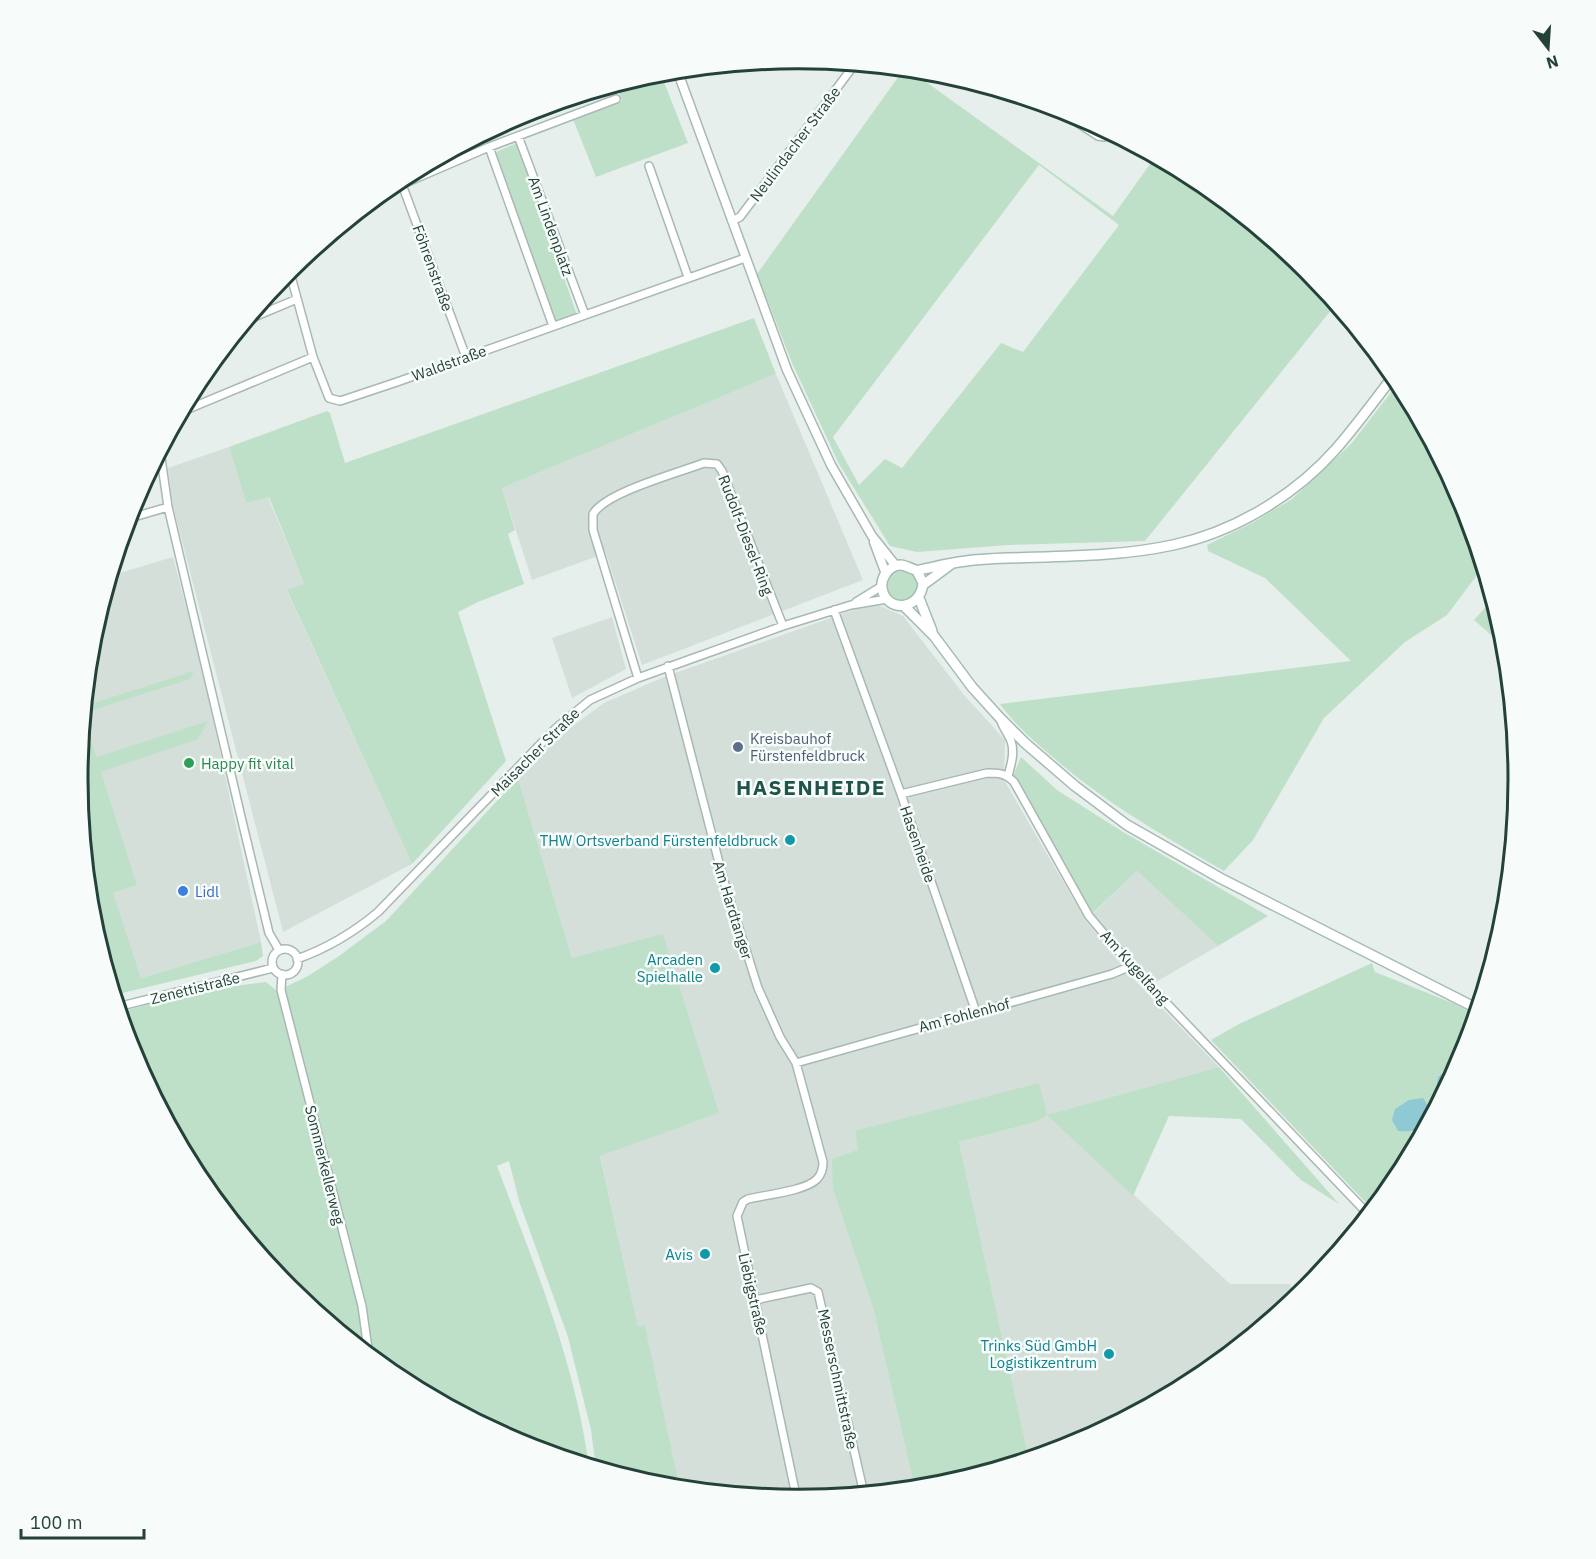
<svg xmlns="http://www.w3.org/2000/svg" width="1596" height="1559" font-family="'IBM Plex Sans',sans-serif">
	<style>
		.built { fill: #d4dfda }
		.green { fill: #bfe0c8; fill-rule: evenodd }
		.water { fill: #8ec9d4 }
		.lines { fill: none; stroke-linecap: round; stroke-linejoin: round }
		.minor-casing { stroke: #a8b8b2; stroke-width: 10 }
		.tertiary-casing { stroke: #a8b8b2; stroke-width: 11 }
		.secondary-casing { stroke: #a4bbb3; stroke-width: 12 }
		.minor { stroke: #fff; stroke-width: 7 }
		.tertiary { stroke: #fff; stroke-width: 8 }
		.secondary { stroke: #fff; stroke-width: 9 }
		.service-dot { fill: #5c6f8a; stroke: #f7fbf9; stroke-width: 2 }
		.leisure-dot { fill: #2e9e5b; stroke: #f7fbf9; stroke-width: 2 }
		.culture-dot { fill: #0f9aa8; stroke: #f7fbf9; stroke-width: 2 }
		.shop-dot { fill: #3f7fe0; stroke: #f7fbf9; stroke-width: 2 }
		.labels { text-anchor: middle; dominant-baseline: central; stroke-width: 5; stroke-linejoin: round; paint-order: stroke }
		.street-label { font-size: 15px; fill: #24423a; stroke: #f7fbf9 }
		.service-label { font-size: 15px; fill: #4e5e75; stroke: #f7fbf9; text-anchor: start }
		.leisure-label { font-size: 15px; fill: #27864d; stroke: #f7fbf9; text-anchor: start }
		.culture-label { font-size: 15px; fill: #0d838f; stroke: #f7fbf9; text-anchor: end }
		.shop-label { font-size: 15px; fill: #366cbe; stroke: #f7fbf9; text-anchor: start }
		.district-label { font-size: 21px; font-weight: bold; letter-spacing: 1.5px; fill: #1f5548; stroke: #f7fbf9 }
		.rim { fill: none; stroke: #24423a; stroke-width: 3 }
	</style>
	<rect width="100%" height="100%" fill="#e6efeb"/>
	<path class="built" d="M776,374L863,580L642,665L606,553L532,580L502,488Z
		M229,447L246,503L268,497L304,584L287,591L412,864L283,932L173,506L168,468Z
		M173,557L202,668L261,942L141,978L112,893L137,885L82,727L91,639L110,576Z
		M873,603L903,616L964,695L1005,740L1004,780L1086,921L1128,973L1219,1067L1048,1115L1230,1284H1290L1298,1298L1198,1379L1074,1446L1029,1459L959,1142L1036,1122L855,1132L859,1150L833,1190L873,1308L915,1489L798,1500L680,1489L645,1325L638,1326L600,1155L719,1113L572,958L518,778L565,732L604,703L664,677Z
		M612,617L626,669L572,698L552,638Z
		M1137,871L1218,946L1154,983L1136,967L1093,914Z"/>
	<path class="green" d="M904,69H908L1113,216L1155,157L1199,180L1308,270L1336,304L1145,541L1008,545L917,552L890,546L839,464L793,365L757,274ZM1039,165L1119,225L1023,352L1001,343L902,468L885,459L859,485L833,437Z
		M660,72L688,143L596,177L573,119L622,101L616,85Z
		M517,143L577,315L554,323L496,152Z
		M754,318L776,374L502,488L515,530L508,534L524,584L478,602L458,612L506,761L412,864L287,590L304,584L269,497L246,503L229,447L327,411L330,413L345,463Z
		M1399,382L1464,504L1483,567L1447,615L1405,642L1324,718L1253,840L1224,871C1162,835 1102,801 1048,753C1030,738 1014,723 1000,704L1351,661L1265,578L1208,551L1207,545L1254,522L1292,499L1351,444Z
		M888 586a15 15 0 1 1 30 0a15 15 0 1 1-30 0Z
		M1493,599L1506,648L1474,620Z
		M194,671L190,679L84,713V706Z
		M208,721L198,739L101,772L137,885L113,893L141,978L261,942L263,956L256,961L114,995L91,920L77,779L83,722L97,757Z
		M1021,757L1057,790L1123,832L1268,916L1218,946L1137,871L1093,913L1013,776Z
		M518,778L572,958L663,934L719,1113L600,1156L638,1326L645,1325L680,1489L657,1487L596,1468L591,1430L568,1337L519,1201L509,1161L497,1166C534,1264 575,1361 589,1466L522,1445L397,1379L288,1289L198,1180L132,1055L119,1012L204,990L266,982L277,991L308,976L339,956L386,921Z
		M1372,963L1375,972L1450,1002L1476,1015L1464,1056L1438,1077L1436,1089L1440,1100L1433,1114L1422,1098L1411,1133L1427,1125L1410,1157L1400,1163V1176L1397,1180L1373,1210L1211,1040L1239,1024Z
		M1219,1067L1339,1204L1301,1180L1241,1119L1169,1116L1133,1196L1047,1115L1036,1122L959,1142L1029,1459L938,1487L915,1489L873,1308L833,1190L832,1159L858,1150L855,1131L1039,1083L1047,1115Z"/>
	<path class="water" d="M1464,1056L1440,1100L1436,1089L1438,1077Z
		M1423,1098L1433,1114C1425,1129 1414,1133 1398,1131L1392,1120L1395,1109L1409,1100Z"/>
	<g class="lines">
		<g class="minor-casing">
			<path id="minor" d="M1055,108L1098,136L1104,137L1110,133
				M518,136L585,315
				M489,147L553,326
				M649,166L688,277
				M400,179L466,357
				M403,184L489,147L616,99
				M732,221L740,217L855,64
				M289,269L313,357
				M247,320L297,299
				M181,412L313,357L329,398L340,401L397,382L745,258
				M160,451L168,507L242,821L269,933L279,950
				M127,519L168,507
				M856,602L882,586
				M834,610L901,794L976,1012
				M668,666L723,878L758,988L780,1037L796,1063L823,1162C823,1168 822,1174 817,1179C806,1191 764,1195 748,1199L743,1202L737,1216L797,1500
				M638,678L593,530V514C606,492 678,473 704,463L717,464L722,471L783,626
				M1000,718C1002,727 1008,733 1011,741C1015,752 1011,765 1008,776
				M901,794L987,773C999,773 1005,773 1014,782L1089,916L1131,966L1369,1215
				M272 962a13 13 0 1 1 26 0a13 13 0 1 1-26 0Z
				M297,959C328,948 353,933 378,912L556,728L590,700L638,678L783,626L851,605L887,599
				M282,974L281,990L362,1306L369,1356
				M117,1007L273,968
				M796,1063L1112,974L1131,966
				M755,1300L811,1288L818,1292L864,1494"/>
		</g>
		<g class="tertiary-casing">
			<path id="tertiary" d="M677,70L787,370L831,465L872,536L896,566
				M874,542L886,574"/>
		</g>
		<g class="secondary-casing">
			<path id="secondary" d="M917,571L923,583C921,610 886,614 882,588C881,579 886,570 895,566C904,563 908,568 916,570C919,571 926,568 929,568C949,563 968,560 988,559C1049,556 1113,558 1173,545C1234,532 1294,496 1335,450C1356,426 1375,400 1394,375
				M923,585L950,565
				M919,598L932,631
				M904,606L934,636L972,687L1000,718L1025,743L1075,786L1127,825L1220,878L1478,1009"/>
		</g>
		<use href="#minor" class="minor"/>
		<use href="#tertiary" class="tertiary"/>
		<use href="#secondary" class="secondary"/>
	</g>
	<circle class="service-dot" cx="738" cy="747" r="6"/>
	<circle class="leisure-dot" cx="189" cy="763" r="6"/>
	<g class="culture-dot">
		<circle cx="790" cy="840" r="6"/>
		<circle cx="715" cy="968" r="6"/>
		<circle cx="705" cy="1254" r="6"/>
		<circle cx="1109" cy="1354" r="6"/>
	</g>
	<circle class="shop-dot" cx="183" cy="891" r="6"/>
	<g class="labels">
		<g class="street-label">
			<text transform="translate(795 144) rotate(-53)">Neulindacher Straße</text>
			<text transform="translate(551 226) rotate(70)">Am Lindenplatz</text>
			<text transform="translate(433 268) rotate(70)">Föhrenstraße</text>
			<text transform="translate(449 363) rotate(-20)">Waldstraße</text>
			<text transform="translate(746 535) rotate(69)">Rudolf-Diesel-Ring</text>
			<text transform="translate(535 752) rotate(-45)">Maisacher Straße</text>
			<text transform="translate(918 844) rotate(71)">Hasenheide</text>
			<text transform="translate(733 910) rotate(73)">Am Hardtanger</text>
			<text transform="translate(1135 967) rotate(48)">Am Kugelfang</text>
			<text transform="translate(195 988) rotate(-14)">Zenettistraße</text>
			<text transform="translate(964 1015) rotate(-15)">Am Fohlenhof</text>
			<text transform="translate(325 1165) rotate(76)">Sommerkellerweg</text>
			<text transform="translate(753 1294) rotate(77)">Liebigstraße</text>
			<text transform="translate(838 1379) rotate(78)">Messerschmittstraße</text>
		</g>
		<g class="service-label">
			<text x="750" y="738">Kreisbauhof<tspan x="750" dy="17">Fürstenfeldbruck</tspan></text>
		</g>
		<g class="leisure-label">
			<text x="201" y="763">Happy fit vital</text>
		</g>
		<g class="culture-label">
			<text x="778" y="840">THW Ortsverband Fürstenfeldbruck</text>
			<text x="703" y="959">Arcaden<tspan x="703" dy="17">Spielhalle</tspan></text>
			<text x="693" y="1254">Avis</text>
			<text x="1097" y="1345">Trinks Süd GmbH<tspan x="1097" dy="17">Logistikzentrum</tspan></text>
		</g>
		<g class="shop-label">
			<text x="195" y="891">Lidl</text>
		</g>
		<g class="district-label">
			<text x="811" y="787">HASENHEIDE</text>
		</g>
	</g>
	<path d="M0 0H1596V1559H0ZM88 779a710 710 0 1 1 1420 0a710 710 0 1 1-1420 0Z" fill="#f7fbf9" fill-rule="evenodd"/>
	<path class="rim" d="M88 779a710 710 0 1 1 1420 0a710 710 0 1 1-1420 0Z"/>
	<g transform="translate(1548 48) rotate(163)" stroke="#f7fbf9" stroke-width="4.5" paint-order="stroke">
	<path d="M0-4.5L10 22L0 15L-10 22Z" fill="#24423a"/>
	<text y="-9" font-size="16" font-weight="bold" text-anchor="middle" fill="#24423a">N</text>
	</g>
	<path d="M21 1529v9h123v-9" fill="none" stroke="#24423a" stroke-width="3"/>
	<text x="30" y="1529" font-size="18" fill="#24423a" stroke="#f7fbf9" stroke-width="4.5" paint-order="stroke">100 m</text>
</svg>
